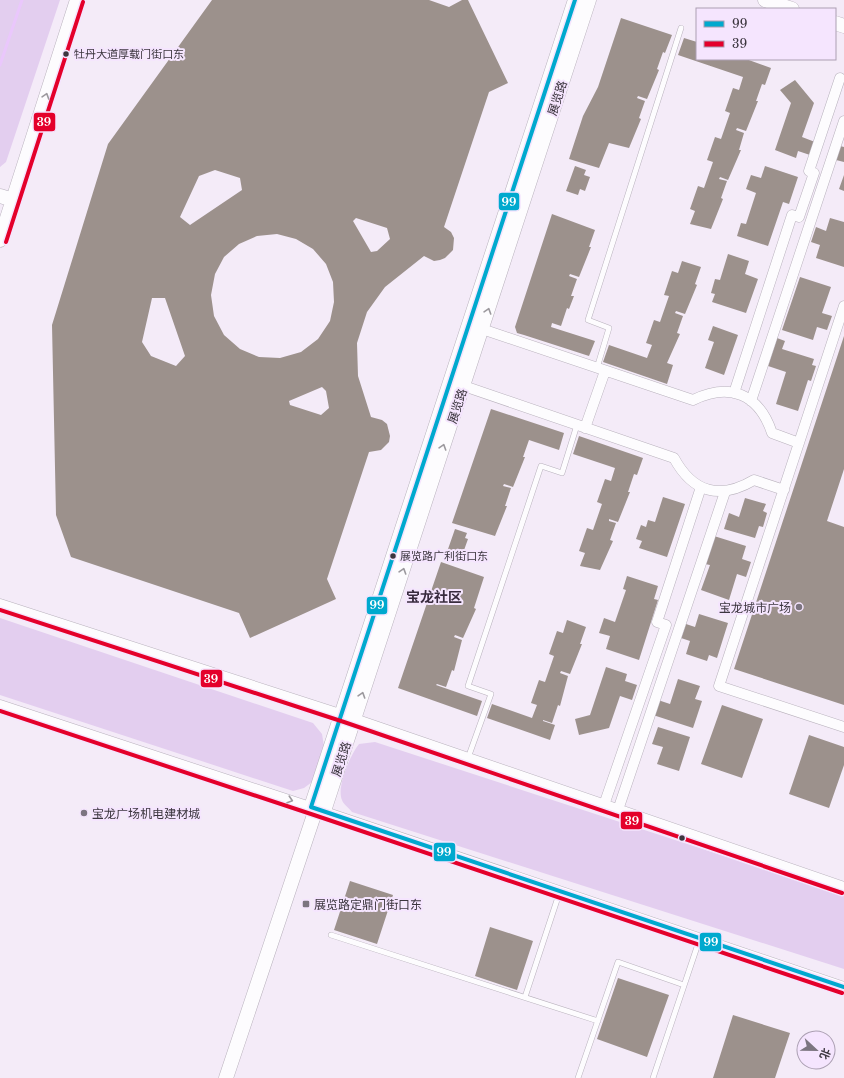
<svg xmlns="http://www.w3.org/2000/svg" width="844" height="1078" font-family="'Libre Baskerville','Noto Sans SC',serif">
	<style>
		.green { fill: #e3ceef }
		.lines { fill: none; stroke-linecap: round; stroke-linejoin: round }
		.stream { stroke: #eac7fc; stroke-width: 3 }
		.building { fill: #9c918c; fill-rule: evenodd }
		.lane-casing { stroke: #b9b2bd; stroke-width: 6 }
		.street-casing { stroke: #b9b2bd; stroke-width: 11 }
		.secondary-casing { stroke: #b9b2bd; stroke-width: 15 }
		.lane { stroke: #fdfcfe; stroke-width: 5 }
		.street { stroke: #fdfcfe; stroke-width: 10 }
		.secondary { stroke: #fdfcfe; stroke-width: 14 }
		.bus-1-casing { stroke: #f5e5fe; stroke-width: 7 }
		.bus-2-casing { stroke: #f5e5fe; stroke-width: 7 }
		.bus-1 { stroke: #00a9ce; stroke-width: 4 }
		.bus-2 { stroke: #e4002b; stroke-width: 4 }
		.oneway { stroke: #9c999e }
		.bus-dot { fill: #3c363f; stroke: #f5e5fe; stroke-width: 1.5 }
		.poi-dot { fill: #7c7580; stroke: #f5e5fe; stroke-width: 1.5 }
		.labels { text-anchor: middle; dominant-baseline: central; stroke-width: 4; stroke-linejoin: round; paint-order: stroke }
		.bus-label { font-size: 11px; fill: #3c363f; stroke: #f5e5fe; text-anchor: start }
		.street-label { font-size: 12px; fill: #3c363f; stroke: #f5e5fe }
		.poi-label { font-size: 12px; fill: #3c363f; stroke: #f5e5fe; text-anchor: start }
		.quarter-label { font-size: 14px; font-weight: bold; fill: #382b3e; stroke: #f5e5fe }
		.line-badge { stroke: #f5e5fe; stroke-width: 1.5 }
		.badge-label { font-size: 11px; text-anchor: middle; font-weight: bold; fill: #fff }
	</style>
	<rect width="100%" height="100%" fill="#f4ebf8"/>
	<path class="green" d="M0,0H60L6,162L0,167Z
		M0,618L313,723L322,734L324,746L312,782L304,788L293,791L0,695Z
		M375,742L844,895V969L352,812C349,808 343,804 342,800C336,787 351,754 359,744Z"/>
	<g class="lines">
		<path class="stream" d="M0,65L22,0"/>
	</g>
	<path class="building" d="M212,0H429L449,7L462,0H468L508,83L489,92L444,227L451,232L454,238L453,250L445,258L440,260L434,261L424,256L385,287L367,312L357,343L358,376L371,417L382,420L387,424L390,436L389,442L381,450L369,452L327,579L336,599L250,638L239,613L71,557L56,515L52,325L108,144ZM215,170L240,178L242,190L190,225L180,217L199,176ZM356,218L387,228L390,239L377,251L371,252L353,221ZM277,234L296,239L313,249L326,264L333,282L334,302L330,321L318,339L301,352L280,358L259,357L240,349L224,335L214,316L211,295L215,274L224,257L239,244L257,236ZM152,298H165L185,356L176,366L151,356L142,342ZM322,387L326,391L329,408L321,415L290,405L289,401Z
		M621,18L672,35L665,53L663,52L657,69L659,70L647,99L638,96L637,98L645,101L639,118L641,119L629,148L609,143L599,168L569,159L583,116L598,87Z
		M684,38L697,42V59H746L771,68L765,85L762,84L756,101H758L746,131L737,128L736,130L744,133L739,150H741L728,180L720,177L719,179L727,181L721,198L723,199L711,229L690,224L695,211L690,209L698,186L704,188L713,162L707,160L715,137L721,139L730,113L725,111L733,88L739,90L743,77L678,55Z
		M795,80L814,103L802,137L815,142L810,155L798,151L796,158L775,150L791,103L780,90Z
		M840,146L844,147V162L836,160Z
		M575,166L586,170L584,175L590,177L585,191L580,189L578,195L566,191Z
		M765,166L798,177L789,204L783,202L768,246L737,236L741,223L746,224L756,193L746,189L751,175L761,178Z
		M844,175V191L839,189Z
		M552,214L595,230L589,247H591L579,277L570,274L569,276L577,279L571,296H574L569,309L567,308L561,326L552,323L551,327L595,341L589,356L524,335L517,333L515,327Z
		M830,218L844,222V267L816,258L820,245L811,242L816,227L826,231Z
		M728,254L749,261L745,274L758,279L746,313L712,302L715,294L711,293L715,279L720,280Z
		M682,261L701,267L695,284L697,285L685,314L676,311L675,313L683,316L677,333L680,334L667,363L673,365L667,384L603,362L609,345L647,358L652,345L646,343L654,320L660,322L669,296L664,295L672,271L678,273Z
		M800,277L831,287L822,313L832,316L827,330L817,327L813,340L782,330Z
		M713,326L738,335L724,375L705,368L714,342L708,340Z
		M844,336V469L827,521L844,527V705L734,669Z
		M777,338L785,341L782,349L814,359L812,365L816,366L811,381L808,380L798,411L776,404L786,372L768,366Z
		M491,409L564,433L559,450L529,440L523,457H525L513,487L504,484L503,486L511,488L505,506H507L495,536L452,523Z
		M579,436L643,458L637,475L634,474L628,492H630L618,522L609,519V521L616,523L610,540L613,541L600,570L580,566L585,553L579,551L587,528L593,530L602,504L597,502L605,479L611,481L615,468L573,454Z
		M663,497L685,504L667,557L639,548L642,541L636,539L641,525L646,527L648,520L655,522Z
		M745,498L766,504L763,511L767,513L763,527L759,526L755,538L724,529L729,513L739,517Z
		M455,529L467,533L465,538L468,539L463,553L461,552L459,557L447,552Z
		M714,536L746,546L742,559L751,562L746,577L737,574L729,600L701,590L710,565L705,564Z
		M441,562L484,577L474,608L476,609L463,638L455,635L454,637L462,640L454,671L452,670L446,687L437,684L436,685L482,701L477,716L398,688Z
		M627,576L658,586L654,599L658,600L639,660L606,649L610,636L599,633L604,618L615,622L626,590L623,589Z
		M699,614L728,623L717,658L709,655L707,661L686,654L690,641L681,638L686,624L695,627Z
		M567,620L586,627L580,644H582L570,674L561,671L560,673L568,676L560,706L558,705L552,723L543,720V721L555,725L550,740L487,718L492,704L532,718L537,705L531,703L539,680L545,682L554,656L549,654L557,631L563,633Z
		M606,667L627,674L625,681L637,685L632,700L620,696L609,728L579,735L575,719L590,715Z
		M678,679L700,686L695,699L702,701L693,728L653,715L658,700L670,704Z
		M722,705L763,719L742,778L701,764Z
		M658,727L690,737L679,771L657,764L663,747L652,744Z
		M809,735L844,747V765L829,808L789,794Z
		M350,881L393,895L377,944L334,930Z
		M490,927L533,941L517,990L475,976Z
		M618,978L669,995L647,1057L597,1039Z
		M733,1015L790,1033L775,1078H713Z"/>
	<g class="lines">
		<g class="lane-casing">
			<path id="lane" d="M597,368L609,328L588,320L681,28
				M468,758L491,694L468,686L541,466L562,473L577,425
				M331,935L598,1021
				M525,997L560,891
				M578,1078L618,962L684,985
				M653,1078L700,938"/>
		</g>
		<g class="street-casing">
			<path id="street" d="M844,306L719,686L844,727
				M476,327L693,400C730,382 759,394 772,433L799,443
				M458,384L674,458C693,493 720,500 754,480L784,490
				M734,393L792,215L799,217L814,173L809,171L840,78
				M751,401L844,121
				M585,428L605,371
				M0,604L346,716L844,887
				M0,705L316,809L844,987
				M604,805L666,625L657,622L701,487
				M618,810L725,492"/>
		</g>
		<g class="secondary-casing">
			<path id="secondary" d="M765,0L792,9
				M835,23L844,26
				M0,196L13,200
				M0,240L77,0
				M311,807L575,0
				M324,811L589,0
				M226,1078L316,809"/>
		</g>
		<use href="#lane" class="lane"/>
		<use href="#street" class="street"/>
		<use href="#secondary" class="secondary"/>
		<g class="bus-1-casing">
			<path id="bus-1" d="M311,807L575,0
				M311,807L844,987"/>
		</g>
		<g class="bus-2-casing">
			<path id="bus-2" d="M6,242L83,2
				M0,610L344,722L842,893
				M0,711L314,815L842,993"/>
		</g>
		<use href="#bus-1" class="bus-1"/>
		<use href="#bus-2" class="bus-2"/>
	</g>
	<defs><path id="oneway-chevron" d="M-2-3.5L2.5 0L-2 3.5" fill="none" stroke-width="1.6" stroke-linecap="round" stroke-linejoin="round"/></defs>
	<g class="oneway">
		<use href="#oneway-chevron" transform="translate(46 96) rotate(-72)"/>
		<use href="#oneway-chevron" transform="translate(488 311) rotate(-72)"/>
		<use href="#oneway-chevron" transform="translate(443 447) rotate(-72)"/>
		<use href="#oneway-chevron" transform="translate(403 571) rotate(-72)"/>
		<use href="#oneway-chevron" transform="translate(362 695) rotate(-72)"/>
		<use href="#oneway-chevron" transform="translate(290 800) rotate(18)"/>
	</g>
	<g class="bus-dot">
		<circle cx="66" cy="54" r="3.5"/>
		<circle cx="393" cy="556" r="3.5"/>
		<circle cx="682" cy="838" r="3.5"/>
	</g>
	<g class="poi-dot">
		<circle cx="799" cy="607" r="4"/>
		<circle cx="84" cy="813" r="4"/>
		<rect x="302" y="900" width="8" height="8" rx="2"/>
	</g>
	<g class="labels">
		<g class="bus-label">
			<text x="74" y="54">牡丹大道厚载门街口东</text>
			<text x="400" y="556">展览路广利街口东</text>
		</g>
		<g class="street-label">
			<text transform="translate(557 98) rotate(-72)">展览路</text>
			<text transform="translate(457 406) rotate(-72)">展览路</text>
			<text transform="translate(341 759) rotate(-72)">展览路</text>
		</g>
		<g class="poi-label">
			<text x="791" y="607" text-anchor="end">宝龙城市广场</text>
			<text x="92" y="813">宝龙广场机电建材城</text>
			<text x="314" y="904">展览路定鼎门街口东</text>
		</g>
		<g class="quarter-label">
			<text x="434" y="597">宝龙社区</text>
		</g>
	</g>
	<g class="line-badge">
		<rect x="33" y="112" width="23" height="20" rx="4" fill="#e4002b"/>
		<rect x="498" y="192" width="22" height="19" rx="4" fill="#00a9ce"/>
		<rect x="366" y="596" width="22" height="19" rx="4" fill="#00a9ce"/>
		<rect x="200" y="669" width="23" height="19" rx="4" fill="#e4002b"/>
		<rect x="620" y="811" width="23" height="19" rx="4" fill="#e4002b"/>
		<rect x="433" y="842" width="23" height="20" rx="4" fill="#00a9ce"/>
		<rect x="699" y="932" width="23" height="20" rx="4" fill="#00a9ce"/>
	</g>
	<g class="badge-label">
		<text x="44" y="126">39</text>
		<text x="509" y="206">99</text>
		<text x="377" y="609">99</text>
		<text x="211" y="683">39</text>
		<text x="632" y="825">39</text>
		<text x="444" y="856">99</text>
		<text x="711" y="946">99</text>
	</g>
	<rect x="696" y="8" width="140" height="52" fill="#f5e5fe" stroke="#ab9fb2"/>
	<rect x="704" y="21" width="20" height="6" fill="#00a9ce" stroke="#ab9fb2"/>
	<text x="732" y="28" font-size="12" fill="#3c363f">99</text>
	<rect x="704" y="41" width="20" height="6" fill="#e4002b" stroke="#ab9fb2"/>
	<text x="732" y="48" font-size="12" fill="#3c363f">39</text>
	<g transform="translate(816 1050) rotate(112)"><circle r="19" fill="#f5e5fe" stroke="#ab9fb2"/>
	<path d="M0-3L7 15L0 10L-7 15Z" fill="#7c7580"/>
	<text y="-6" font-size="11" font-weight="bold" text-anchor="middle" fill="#3c363f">北</text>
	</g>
</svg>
